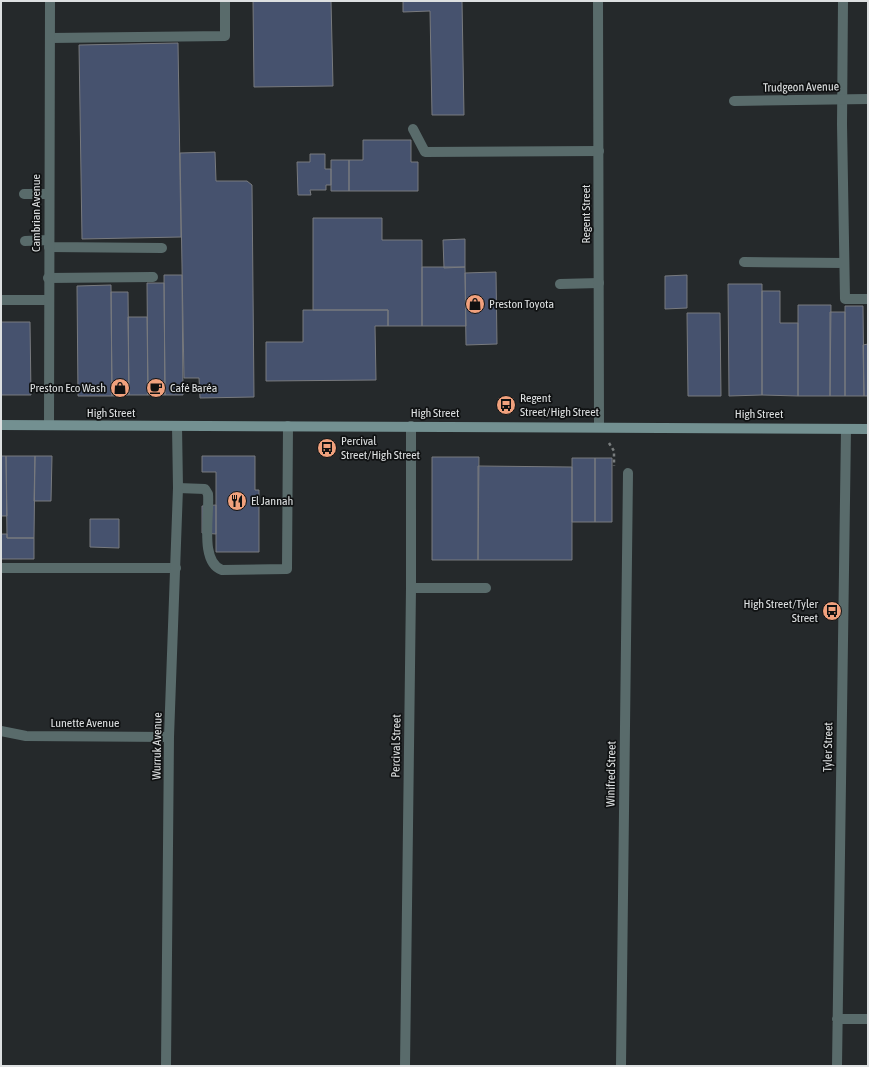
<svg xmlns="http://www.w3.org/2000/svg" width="869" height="1067" font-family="'Asap Condensed',sans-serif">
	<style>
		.building { fill: #46526e; stroke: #787a7e }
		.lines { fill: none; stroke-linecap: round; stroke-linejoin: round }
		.path { stroke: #797d7e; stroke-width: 2.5; stroke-dasharray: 3 3; stroke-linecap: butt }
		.service { stroke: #596b6b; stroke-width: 10 }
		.minor { stroke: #596b6b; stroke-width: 10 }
		.tertiary { stroke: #596b6b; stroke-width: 10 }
		.secondary { stroke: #739091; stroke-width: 10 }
		.labels { text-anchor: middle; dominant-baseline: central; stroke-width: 3.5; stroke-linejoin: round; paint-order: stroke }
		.street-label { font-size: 12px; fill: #dde0e1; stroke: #101213 }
		.poi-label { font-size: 12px; fill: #dde0e1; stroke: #101213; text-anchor: start }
	</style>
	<rect width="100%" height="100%" fill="#25292b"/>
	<path class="building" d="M253,1H331L333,86L254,87Z
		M403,1H462L464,115H432L430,11L403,12Z
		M178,43L181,237L82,239L79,45Z
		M363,140H411V162H418V191H349V160H363Z
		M215,152L216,181H247L252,185L254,397L200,398L199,378H184L180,153Z
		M310,154H325V169H331V185H326V190H310L311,195H298L297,162H310Z
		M331,160H349V191H331Z
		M313,218H382V240H422V326H388V310H313Z
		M465,239V267L444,268L443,240Z
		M422,267H465L466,326H422Z
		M496,272L497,344L466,345L465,273Z
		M164,275H182L183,395H165Z
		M687,275V308L665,309V276Z
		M147,283H164L165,395H148Z
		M728,284H762V395L729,396Z
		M111,285L112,396H78L77,286Z
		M762,291H780V323H798V396L762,395Z
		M111,292H128L129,395L112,396Z
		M798,305H831L830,396H798Z
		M845,306H863L864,396H845Z
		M303,310H388V326H375L376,380L266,381V342H303Z
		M830,312H845V396H830Z
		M687,313H720L721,396H688Z
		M128,317H147L148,395H129Z
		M1,322H30L31,395H1Z
		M868,344V396H864L863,345Z
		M1,456H6L7,516H1Z
		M6,456H35L34,538H7Z
		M35,456H52L51,501H34Z
		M202,456H255V490H259V552H216V472H202Z
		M432,457H479L478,560H432Z
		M572,458H595V522H572Z
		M595,458H612V522H595Z
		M478,466L572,467V560H478Z
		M216,505V534L202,533V506Z
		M90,519H119V548L90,547Z
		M1,534H7V538H34V559H1Z"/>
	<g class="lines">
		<path class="path" d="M609,443L614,451V466"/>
		<path class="service" d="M843,1L842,124L845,299H868
			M50,38L225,36V1
			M413,129L425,152L599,151
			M24,194H49
			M25,241L49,240
			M49,247L162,248
			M744,262L844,263
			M48,278L153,277
			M560,284L599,283
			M1,300H48
			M178,488L205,489L208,494C210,514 199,562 222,570L287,569L288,426
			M1,568H176
			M411,588H486"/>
		<path class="minor" d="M734,101L868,99
			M49,425L50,1
			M1,731L26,736L169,737
			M837,1019H868
			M166,1066L169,737L178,488L177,426
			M405,1066L411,588V426
			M621,1066L628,473
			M837,1066L846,429"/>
		<path class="tertiary" d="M598,1L599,427"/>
		<path class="secondary" d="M1,425L868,429"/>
	</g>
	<defs>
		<g id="shop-disc" transform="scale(1)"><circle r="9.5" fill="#f1a17d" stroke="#101213"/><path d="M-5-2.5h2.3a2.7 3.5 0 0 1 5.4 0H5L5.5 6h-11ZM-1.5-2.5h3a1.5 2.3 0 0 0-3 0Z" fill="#111"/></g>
		<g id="cafe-disc" transform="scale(1)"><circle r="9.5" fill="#f1a17d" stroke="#101213"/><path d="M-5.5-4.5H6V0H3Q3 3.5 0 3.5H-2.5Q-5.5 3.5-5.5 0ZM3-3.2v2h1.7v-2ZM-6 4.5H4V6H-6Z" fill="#111"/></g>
		<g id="bus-disc" transform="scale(1)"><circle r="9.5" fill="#f1a17d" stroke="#101213"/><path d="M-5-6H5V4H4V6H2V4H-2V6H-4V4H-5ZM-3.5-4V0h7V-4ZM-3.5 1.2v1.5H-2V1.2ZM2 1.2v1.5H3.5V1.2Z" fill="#111"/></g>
		<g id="restaurant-disc" transform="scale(1)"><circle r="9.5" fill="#f1a17d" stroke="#101213"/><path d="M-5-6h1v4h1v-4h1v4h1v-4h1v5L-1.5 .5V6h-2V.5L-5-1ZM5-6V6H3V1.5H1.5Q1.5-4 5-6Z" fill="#111"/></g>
	</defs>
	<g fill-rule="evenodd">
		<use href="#shop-disc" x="475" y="304"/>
		<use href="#shop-disc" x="120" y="388"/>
		<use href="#cafe-disc" x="156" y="388"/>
		<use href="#bus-disc" x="506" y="405"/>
		<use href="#bus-disc" x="327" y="448"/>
		<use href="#restaurant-disc" x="237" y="501"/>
		<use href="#bus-disc" x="832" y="611"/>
	</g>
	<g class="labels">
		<g class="street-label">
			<text transform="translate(801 87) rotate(-1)">Trudgeon Avenue</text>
			<text transform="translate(36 213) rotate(-90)">Cambrian Avenue</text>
			<text transform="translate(586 214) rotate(-90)">Regent Street</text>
			<text x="111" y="413">High Street</text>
			<text x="435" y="413">High Street</text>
			<text x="759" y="414">High Street</text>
			<text x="85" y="723">Lunette Avenue</text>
			<text transform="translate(157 746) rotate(-89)">Wurruk Avenue</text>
			<text transform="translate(396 746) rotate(-89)">Percival Street</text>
			<text transform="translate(828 747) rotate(-89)">Tyler Street</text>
			<text transform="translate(611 774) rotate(-89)">Winifred Street</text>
		</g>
		<g class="poi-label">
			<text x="489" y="304">Preston Toyota</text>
			<text x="106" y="388" text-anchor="end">Preston Eco Wash</text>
			<text x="170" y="388">Café Baréa</text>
			<text x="520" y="398">Regent<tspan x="520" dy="14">Street/High Street</tspan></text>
			<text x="341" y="441">Percival<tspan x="341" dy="14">Street/High Street</tspan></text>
			<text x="251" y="501">El Jannah</text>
			<text x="818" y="604" text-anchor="end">High Street/Tyler<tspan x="818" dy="14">Street</tspan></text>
		</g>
	</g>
	<rect width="869" height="1067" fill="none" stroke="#dde0e1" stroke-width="4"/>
</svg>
